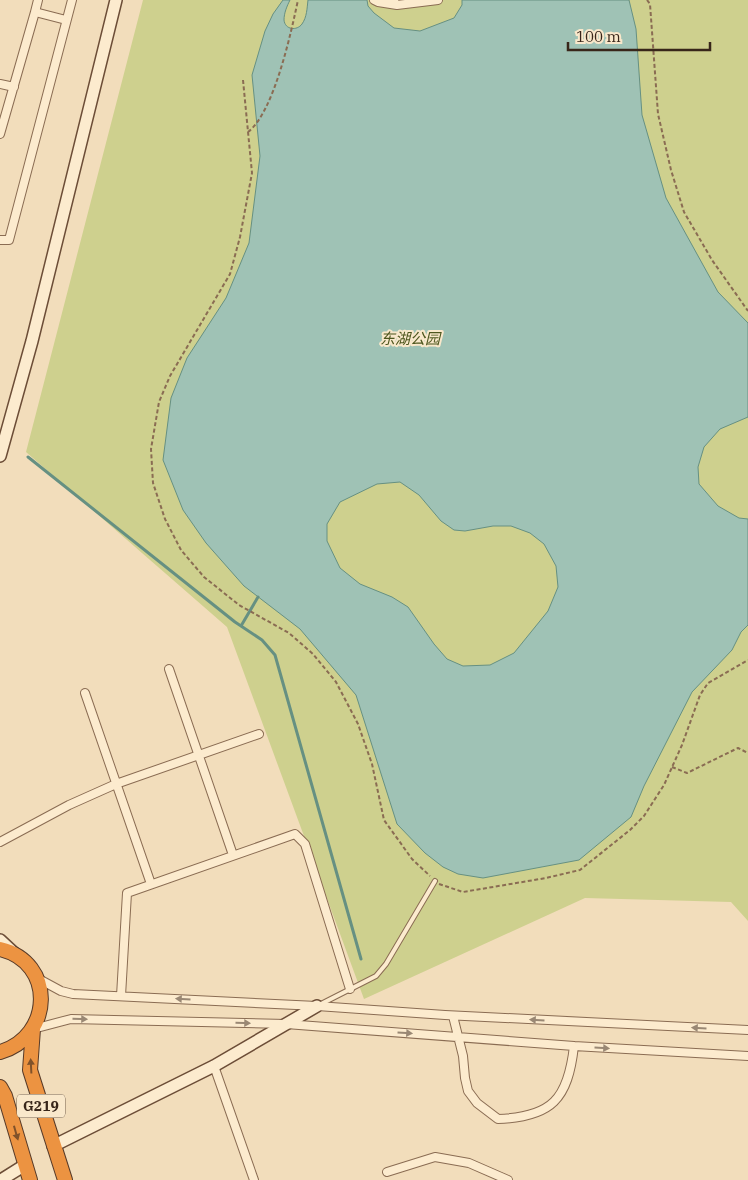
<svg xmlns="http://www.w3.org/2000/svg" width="748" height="1180" font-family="'IBM Plex Serif','Noto Sans SC',serif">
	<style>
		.green { fill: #ced08e }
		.water { fill: #9fc2b5; stroke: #669082; fill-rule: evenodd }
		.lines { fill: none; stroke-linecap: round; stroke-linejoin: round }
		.stream { stroke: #669082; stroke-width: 3 }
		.lane-casing { stroke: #8a6c53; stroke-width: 6 }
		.street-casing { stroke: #8a6c53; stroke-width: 10 }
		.secondary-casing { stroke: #6c4d37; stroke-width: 14 }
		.highway-casing { stroke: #573a28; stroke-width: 16 }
		.path { stroke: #8a6c53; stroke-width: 2; stroke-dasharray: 4 2.5; stroke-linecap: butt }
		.lane { stroke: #fcebce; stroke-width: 4 }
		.street { stroke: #fcebce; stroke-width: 8 }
		.secondary { stroke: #fcebce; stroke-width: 11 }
		.highway { stroke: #ec9341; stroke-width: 14 }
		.oneway { fill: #9a8874 }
		.oneway2 { fill: #80522a }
		.labels { text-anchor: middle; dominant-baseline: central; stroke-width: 4; stroke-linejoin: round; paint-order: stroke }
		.shield { fill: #f9e8cb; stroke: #72604f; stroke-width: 1 }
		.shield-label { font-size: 14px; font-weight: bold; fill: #38261a }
		.park-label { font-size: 15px; font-style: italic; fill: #4d561e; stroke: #f9e8cb }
	</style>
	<rect width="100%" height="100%" fill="#f2ddbb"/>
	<path class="green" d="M143,0H748V921L731,902L585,898L364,999L227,627L26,452Z"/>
	<path class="water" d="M283,0H290C287,6 284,13 284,20C285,30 297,31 302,24C307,17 307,8 308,0H367L368,6L374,13L394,28L420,31L454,18L462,5V0H629L636,29L642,115L666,198L718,292L748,323V417L720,429L704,447L698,467L699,484L718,506L739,518L748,519V625L741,632L732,650L692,692L644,786L631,817L579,860L483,878L458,874L443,867L425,853L397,824L356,695L300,629L244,586L206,543L183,510L163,460L171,398L187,358L226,298L249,243L260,156L252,75L265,31L273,14ZM400,482L419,495L441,521L454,530L465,531L493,526H511L530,533L544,544L556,566L558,587L548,611L514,653L490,665L463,666L447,659L434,644L408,607L392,597L360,584L340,568L327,541V524L340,502L377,484Z"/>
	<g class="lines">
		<path class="stream" d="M28,457L235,622L262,640L275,655L361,959
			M241,626L258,597"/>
		<g class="lane-casing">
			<path id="lane" d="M319,1005L376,976L386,964L435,881"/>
		</g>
		<g class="street-casing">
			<path id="street" d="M374,0L378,2L397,5
				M392,0L397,5L438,0
				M35,12L38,0
				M0,84L14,87
				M0,134L35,12L66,20
				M0,240H9L72,0
				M169,669L233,855
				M85,693L151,884
				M0,842L69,805L116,784L259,734
				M37,978L61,991L73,994L317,1006L445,1015L748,1030
				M121,996L127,893L295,834L305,844L350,989
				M453,1016L463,1056L465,1078L468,1091L477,1103L498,1119C552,1117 568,1099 574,1046
				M33,1029L71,1019L286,1024L574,1046L748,1056
				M214,1066L254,1180
				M387,1172L435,1157L469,1163L508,1180"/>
		</g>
		<g class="secondary-casing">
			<path id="secondary" d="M0,456L32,341L116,0
				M0,940L14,953
				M53,1146L214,1066L317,1006
				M1,1180L25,1165"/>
		</g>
		<g class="highway-casing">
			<path id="highway" d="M0,949C56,962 53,1037 0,1052
				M33,1029L30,1070L65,1180
				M0,1087L5,1096L30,1180"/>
		</g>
		<path class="path" d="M647,0L650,4L658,114L671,170L684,212L712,260L748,311
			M243,80L252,173L240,237L230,274L170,376L159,402L151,449L153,483L165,519L181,550L204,577L239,605L289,633L313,654L336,682L358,724L372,764L384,820L412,859L430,876
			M248,132C274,112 291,33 298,0
			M672,767L687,773L738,748L748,753
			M439,884L463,892L546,878L580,870L630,830L644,816L664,785L682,745L700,695L708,683L748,660"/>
		<use href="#lane" class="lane"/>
		<use href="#street" class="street"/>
		<use href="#secondary" class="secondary"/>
		<use href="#highway" class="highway"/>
	</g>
	<defs><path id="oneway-solid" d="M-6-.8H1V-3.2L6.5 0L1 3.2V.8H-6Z" transform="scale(1.25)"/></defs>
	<g class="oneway">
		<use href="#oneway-solid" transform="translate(183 999) rotate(-177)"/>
		<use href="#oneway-solid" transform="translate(80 1019) rotate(1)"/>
		<use href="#oneway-solid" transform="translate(537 1020) rotate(-177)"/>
		<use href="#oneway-solid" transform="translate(243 1023) rotate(1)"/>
		<use href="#oneway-solid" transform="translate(699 1028) rotate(-177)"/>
		<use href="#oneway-solid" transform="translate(405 1033) rotate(4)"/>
		<use href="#oneway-solid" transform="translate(602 1048) rotate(3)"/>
	</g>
	<g class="oneway2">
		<use href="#oneway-solid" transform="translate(31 1066) rotate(-93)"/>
		<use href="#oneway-solid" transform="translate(16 1133) rotate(74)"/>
	</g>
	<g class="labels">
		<rect class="shield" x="17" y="1094.5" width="48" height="23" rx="4"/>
		<g class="shield-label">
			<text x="41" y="1106">G219</text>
		</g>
		<g class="park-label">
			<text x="410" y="338">东湖公园</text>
		</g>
	</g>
	<path d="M568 42v8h142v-8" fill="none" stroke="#38261a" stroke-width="2.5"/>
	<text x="576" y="42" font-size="15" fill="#38261a" stroke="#f9e8cb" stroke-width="4" paint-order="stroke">100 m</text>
</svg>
